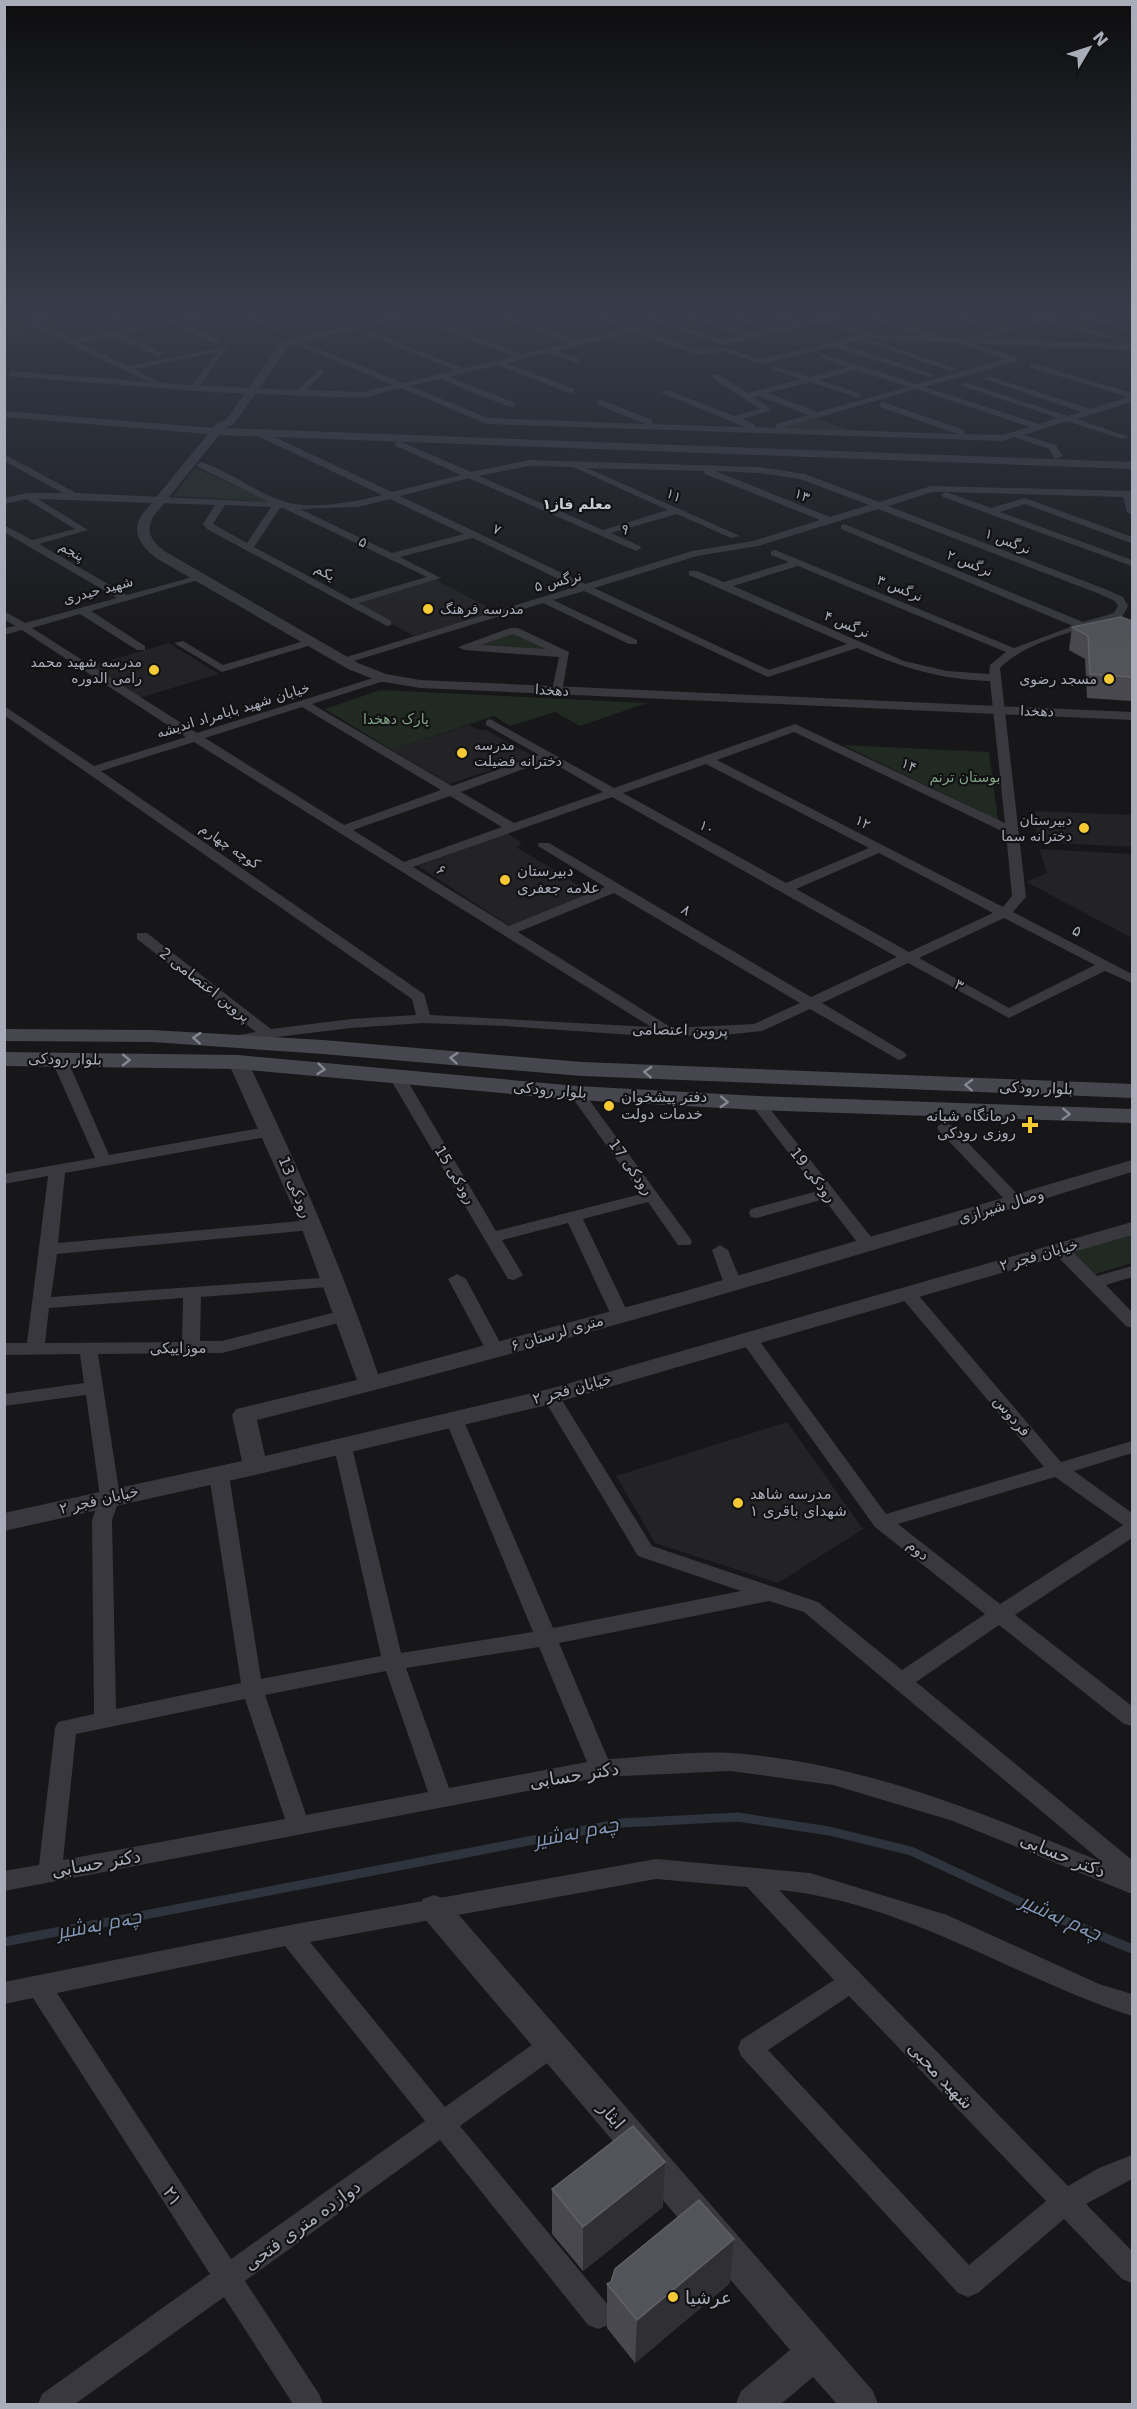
<svg xmlns="http://www.w3.org/2000/svg" width="1137" height="2409" font-family="'DejaVu Sans',Cairo,sans-serif">
	<style>
		.built { fill: #232326 }
		.green { fill: #212923 }
		.lines { fill: none; stroke-linecap: round; stroke-linejoin: round }
		.stream { stroke: #2d343d; stroke-width: 9 }
		.minor { fill: #38383e; fill-rule: evenodd }
		.tertiary { fill: #38383e; fill-rule: evenodd }
		.secondary { fill: #46474e; fill-rule: evenodd }
		.wall { fill: #48484e }
		.shaded-wall { fill: #303034 }
		.building { fill: #53535a; stroke: #606168; stroke-width: 1.5 }
		.oneway { stroke: #868994 }
		.poi-dot { fill: #f4c934; stroke: #121214; stroke-width: 2 }
		.labels { text-anchor: middle; dominant-baseline: central; stroke-width: 4.5; stroke-linejoin: round; paint-order: stroke }
		.far-street-label { font-size: 14px; fill: #a9acb9; stroke: #121214 }
		.far-neighbourhood-label { font-size: 14px; font-weight: bold; fill: #caccd5; stroke: #121214 }
		.far-poi-label { font-size: 14px; fill: #a9acb9; stroke: #121214; text-anchor: end }
		.far-park-label { font-size: 14px; fill: #80a486; stroke: #121214 }
		.street-label { font-size: 15px; fill: #a9acb9; stroke: #121214 }
		.poi-label { font-size: 15px; fill: #a9acb9; stroke: #121214; text-anchor: start }
		.near-street-label { font-size: 18px; fill: #a9acb9; stroke: #121214 }
		.near-poi-label { font-size: 18px; fill: #a9acb9; stroke: #121214; text-anchor: start }
		.near-water-label { font-size: 20px; font-style: italic; fill: #8096b4; stroke: #121214 }
	</style>
	<rect width="100%" height="100%" fill="#171719"/>
	<path class="built" d="M436,580L497,612L414,636L359,606L362,601Z
		M169,643L219,674L139,698L123,687L126,685L120,681H113L90,666Z
		M469,725L479,730H486L532,756L450,784L392,750Z
		M1035,811L1132,815V847L1037,842Z
		M507,833L522,843L516,847L592,893L510,926L418,866Z
		M1039,849L1132,854V938L1026,882L1047,873Z
		M787,1422L863,1529L778,1583L655,1543L616,1476Z"/>
	<path class="green" d="M5,311H40L23,324L29,329L5,350Z
		M816,418L854,432L776,429Z
		M195,468L272,502L173,496Z
		M513,633L553,651L475,645Z
		M380,690L647,703L580,726L555,712L510,726L494,716L392,750L325,709Z
		M843,745L989,752L998,820Z
		M1132,1234V1263L1095,1274L1072,1251Z"/>
	<g class="lines">
		<path class="stream" d="M4,1942L622,1823L738,1817L829,1831L911,1851L1029,1906L1132,1949"/>
		<path class="minor" d="M44,311H53L38,323L73,339L129,328L95,311H105L138,326L215,311H229L180,323L220,340L217,344L171,324L121,334L162,353L159,357L112,336L80,343L128,366L228,346L200,386H210L298,390L320,369L324,372L307,390L362,392L393,385L290,342L293,338L403,383L455,370L368,335V331L464,368L513,357L428,324L431,320L522,354L569,343L485,311H496L579,341L626,329L577,311H588L693,348H725L762,359L858,336L825,322L723,345L627,311H638L723,340L742,336L669,311H680L751,334L769,330L715,311C744,310 764,331 795,324L758,311H769L799,320V323L817,319L801,311H811L826,317L865,311L833,320L869,334L867,338L958,369L951,371L858,340L842,344L936,375L929,377L833,347L762,364L724,352L698,355L634,332L557,351L580,359L577,363L548,353L506,363L575,389L572,394L497,365L450,377L515,403V407H509L440,379L410,386L488,418L645,424L598,405V401L601,400L652,420V424L745,427L660,392L667,390L734,416L761,409L713,379V375H719L748,393L801,379L774,370V366L810,377L848,367L820,358L823,354L917,384L1005,359L955,342L995,330L935,311H946L1004,328L1038,319L1017,311L1047,316L1079,311L1132,328V332L1071,314L1055,319L1115,338L1111,340L1046,321L968,342L1017,357V361L925,387L1039,424L1058,418L959,385L966,383L1068,416L1081,412L982,378L989,376L1090,409L1128,397L1029,367L1032,363L1132,393V402L1077,419L1129,437L1122,439L1067,421L1024,435L1056,445L1062,456L1057,459L1054,458L1049,449L1014,437L1003,441L487,424L401,388L362,398L210,392L8,376L11,371L149,382L29,325V321ZM218,352L192,385L160,383L135,369ZM856,370L908,387L818,412L768,393L810,382L860,398V394L819,380ZM916,389L1030,427L1002,435L964,434V430L883,402L880,403V407L958,434L782,428ZM759,396L809,415L776,424V428L755,427L754,424L742,419L772,410L754,397Z
			M229,311H239L281,329L274,331Z
			M312,311H322L336,317L329,319Z
			M870,314L953,340L954,342L947,344L867,318Z
			M260,433H266L392,492L461,475L396,446L394,444L399,441L471,472L529,460L758,467L805,474L879,502L931,486L1132,491V515L1127,512L1123,497L946,492L991,508L1025,498L1132,537V543L1128,542L1025,504L1000,512L1132,560V566L943,497L941,495L946,492H932L888,506L1105,589L1123,597L1128,606L1122,617C1087,628 1025,641 1000,668L1026,897L1013,912L1132,974V983L1105,971L1009,1018L908,963L822,1003L904,1052L907,1055L904,1058L899,1060L810,1009L762,1031L715,1036L632,1035L506,1026L423,1023L351,1028L227,1043L225,1040L227,1037L256,1032L137,939V933H147L271,1029L351,1019L416,1015L412,999L4,715V706L94,766L186,737L22,630L4,635V628L15,626L4,619V611L25,623L117,598L4,532V525L32,540L75,529L26,499L4,504V498L27,493H63L4,461V454L76,493L269,502L198,467L196,465L201,462C230,471 256,493 285,502C312,510 355,502 382,495L260,437ZM529,466L573,467L668,510L603,530L479,476ZM587,468L704,471L705,474L820,520L753,541L692,551L585,584L400,496L469,478L636,551L641,548L640,546L611,533L677,514L731,538L740,536ZM715,471L758,473L800,479L869,505L830,517ZM38,499L215,505L203,524L207,529L387,626L391,625V621L359,603L441,578L400,557L473,538L575,587L340,659L338,661L344,664L543,603L629,644H637V640L553,600L584,591L768,677L857,648C900,667 942,680 990,681L1005,823L795,724L614,788L490,719L486,721V725L539,755L452,786L312,704L387,680V676L383,675L197,733L32,628L80,614L137,650H145V646L91,611L205,578L200,575L127,595L39,544L88,530ZM390,499L464,534L392,553L300,509L358,507ZM225,505L271,507L247,543L213,524ZM280,508H283L427,577L351,599L254,547ZM878,509L1097,593L1115,601L1118,606L1114,613L1083,622L844,524L841,525V529L1073,626L1014,648L775,550L771,551V555L789,562L724,582L697,571H689V575L847,644L769,670L594,588L697,556L758,546ZM798,566L1006,652L990,665L989,674L947,671L904,661L733,586ZM302,707L441,790L344,825L205,738ZM794,732L1006,833L1012,896L1003,907L717,760ZM194,742L651,1027L430,1015L424,994L101,771ZM548,760L603,792L514,823L461,792ZM706,764L869,848L786,883L623,793ZM450,796L502,827L404,862L353,830ZM612,797L897,957L811,997L549,843H539L538,846L605,887L509,926L413,867ZM879,853L993,913L909,952L796,889ZM614,893L800,1003L754,1024L672,1028L518,932ZM1004,918L1095,965L1009,1008L919,958Z
			M510,628H518L569,652L562,692L552,690L559,657L464,650L458,647ZM513,634L546,649L481,645Z
			M311,639L316,642L315,644L222,672L174,643L183,641L223,665Z
			M59,1054L67,1059L109,1155L272,1126L280,1131L272,1136L65,1173L58,1243L311,1220L319,1225L311,1230L57,1254L51,1297L334,1277L340,1278L343,1282L340,1286L201,1297L200,1341H222L348,1309L357,1315L354,1319L222,1353L98,1354L120,1497L112,1520L116,1709L241,1683L209,1475L212,1470H226L229,1475L261,1679L381,1656L334,1447L336,1442H350L352,1447L401,1653L533,1632L445,1419L447,1415H461L463,1419L553,1628L741,1591L638,1556L542,1396L545,1392H557L652,1546L818,1602L902,1670L985,1614L875,1527L740,1339L749,1333L755,1335L886,1514L1044,1467L901,1297L898,1293L907,1287L913,1289L1061,1462L1132,1441V1453L1074,1471L1132,1513V1538L1015,1615L1132,1706V1726L1124,1724L999,1625L916,1682L1132,1860V1894L953,1821L833,1785L730,1771L601,1777L4,1891V1871L39,1865L55,1728L58,1722L94,1714L92,1520L100,1497L86,1395L4,1406V1394L84,1383L80,1354L4,1355V1343H27L48,1176L4,1184V1174L95,1158L51,1059ZM183,1298L182,1342L45,1343L49,1308ZM1055,1477L1123,1525L1000,1604L898,1524ZM769,1601L804,1612L1102,1862C982,1813 862,1762 731,1753C691,1751 648,1757 608,1759L559,1643ZM539,1647L587,1762L449,1788L406,1668ZM386,1671L428,1792L306,1815L265,1695ZM245,1699L285,1819L63,1860L76,1734Z
			M396,1070L404,1075L496,1231L641,1194L569,1093L577,1088L582,1090L692,1241L690,1245H678L648,1202L583,1219L629,1315L620,1321L611,1315L568,1223L502,1240L523,1275L514,1280L508,1279L388,1075Z
			M758,1098L763,1100L875,1242L877,1246L875,1250H863L824,1199L757,1218L751,1217L749,1213L751,1209L818,1191L750,1103Z
			M945,1123L951,1125L1021,1198L1023,1201L1021,1204H1009L939,1131L937,1128L939,1125Z
			M1060,1244L1066,1245L1097,1276L1132,1266V1277L1106,1285L1132,1312V1328L1126,1326L1054,1253L1052,1249Z
			M720,1245L728,1250L742,1284L739,1288H727L724,1284L712,1250Z
			M457,1274L466,1279L504,1350L501,1354L495,1356L486,1350L448,1279Z
			M656,1859L810,1873L947,1915L1099,1984L1132,1994V2016C1014,1978 905,1902 779,1890L1068,2186L1099,2168L1132,2155V2179L1086,2204L1132,2251V2283L1122,2279L1064,2219L978,2293L968,2297L958,2293L741,2056L738,2048L741,2040L834,1980L747,1887L656,1879L310,1942L445,2107L543,2037L552,2034L561,2037L564,2045L561,2053L460,2126L608,2305L612,2315L608,2325L598,2329L588,2325L440,2140L245,2281L319,2394L323,2404H293L224,2297L75,2404H38L42,2394L210,2274L33,1998L4,2004V1982L290,1925ZM285,1946L425,2121L231,2259L57,1993ZM849,1996L1046,2201L969,2265L768,2050Z"/>
		<path class="tertiary" d="M416,311H433L290,345L234,424L224,428L1132,462V469L219,435L153,517C145,533 152,542 166,552L358,663L386,674L420,680L1132,712V720L420,688L378,681L348,669L156,558C142,546 131,535 141,516L208,434L4,417V411L213,428L217,423L226,420L282,341Z
			M862,334L1132,344V350L866,339L862,338Z
			M238,1056L248,1062C297,1164 342,1267 378,1374L682,1292L1132,1160V1172C842,1261 551,1347 257,1420L265,1456L549,1389L1132,1222V1235L551,1404L255,1475L4,1531V1513L242,1461L232,1415L236,1409L357,1380L299,1221L228,1062Z
			M434,1895L445,1899L873,2391L878,2404H837L813,2377L781,2404H736L741,2391L790,2350L423,1917L419,1908L423,1899Z"/>
		<path class="secondary" d="M4,1029L152,1030L323,1040L582,1062L1132,1084V1098L582,1076L323,1054L152,1042L4,1041Z
			M4,1052L238,1055L577,1086L758,1096L1132,1109V1123L758,1110L577,1100L238,1069L4,1066Z"/>
	</g>
	<path class="wall" d="M1132,621V701L1087,698L1085,659L1069,650L1072,627Z
		M552,2189L663,2207L583,2271L552,2234Z
		M730,2283L635,2363L607,2328V2284Z"/>
	<path class="shaded-wall" d="M665,2162L663,2207L583,2271V2227Z
		M734,2239L730,2283L635,2363L637,2320Z"/>
	<path class="building" d="M1121,617L1132,621V677L1090,674L1088,636L1072,627Z
		M633,2126L665,2162L583,2227L552,2189Z
		M699,2200L734,2239L637,2320L607,2284L611,2282L615,2269Z"/>
	<defs><path id="oneway-chevron" d="M-2-3.5L2.5 0L-2 3.5" fill="none" stroke-width="1.6" stroke-linecap="round" stroke-linejoin="round" transform="scale(1.5)"/></defs>
	<g class="oneway">
		<use href="#oneway-chevron" transform="translate(197 1038) rotate(-177)"/>
		<use href="#oneway-chevron" transform="translate(454 1058) rotate(-175)"/>
		<use href="#oneway-chevron" transform="translate(126 1060) rotate(1)"/>
		<use href="#oneway-chevron" transform="translate(321 1069) rotate(5)"/>
		<use href="#oneway-chevron" transform="translate(648 1072) rotate(-177)"/>
		<use href="#oneway-chevron" transform="translate(969 1085) rotate(-178)"/>
		<use href="#oneway-chevron" transform="translate(724 1102) rotate(3)"/>
		<use href="#oneway-chevron" transform="translate(1066 1114) rotate(2)"/>
	</g>
	<linearGradient id="sky" x2="0" y2="1"><stop stop-color="#0d0d0e"/><stop offset="0.48" stop-color="#363c49"/><stop offset="1" stop-color="#363c49" stop-opacity="0"/></linearGradient>
	<rect width="1137" height="648" fill="url(#sky)"/>
	<g class="poi-dot">
		<circle cx="428" cy="609" r="6"/>
		<circle cx="154" cy="670" r="6"/>
		<circle cx="1109" cy="679" r="6"/>
		<circle cx="462" cy="753" r="6"/>
		<circle cx="1084" cy="828" r="6"/>
		<circle cx="505" cy="880" r="6"/>
		<circle cx="609" cy="1106" r="6"/>
		<path d="M1027 1116h6v6h6v6h-6v6h-6v-6h-6v-6h6z"/>
		<circle cx="738" cy="1503" r="6"/>
		<circle cx="673" cy="2297" r="6"/>
	</g>
	<g class="labels">
		<g class="far-street-label">
			<text transform="translate(674 495) rotate(24)">۱۱</text>
			<text transform="translate(802 495) rotate(22)">۱۳</text>
			<text transform="translate(497 529) rotate(25)">۷</text>
			<text transform="translate(625 529) rotate(24)">۹</text>
			<text transform="translate(1008 541) rotate(21)">نرگس ۱</text>
			<text transform="translate(363 542) rotate(26)">۵</text>
			<text transform="translate(72 551) rotate(30)">پنجم</text>
			<text transform="translate(970 563) rotate(22)">نرگس ۲</text>
			<text transform="translate(325 572) rotate(30)">یکم</text>
			<text transform="translate(558 581) rotate(-14)">نرگس ۵</text>
			<text transform="translate(900 588) rotate(22)">نرگس ۳</text>
			<text transform="translate(98 590) rotate(-15)">شهید حیدری</text>
			<text transform="translate(847 624) rotate(23)">نرگس ۴</text>
			<text transform="translate(552 690) rotate(3)">دهخدا</text>
			<text transform="translate(233 710) rotate(-17)">خیابان شهید بابامراد اندیشه</text>
			<text transform="translate(1037 711) rotate(2)">دهخدا</text>
			<text transform="translate(909 765) rotate(25)">۱۴</text>
			<text transform="translate(863 822) rotate(27)">۱۲</text>
			<text transform="translate(707 827) rotate(29)">۱۰</text>
			<text transform="translate(230 846) rotate(34)">کوچه چهارم</text>
		</g>
		<g class="far-neighbourhood-label">
			<text x="577" y="504">معلم فاز۱</text>
		</g>
		<g class="far-poi-label">
			<text x="440" y="609" text-anchor="start">مدرسه فرهنگ</text>
			<text x="142" y="662">مدرسه شهید محمد<tspan x="142" dy="16">رامی الدوره</tspan></text>
			<text x="1097" y="679">مسجد رضوی</text>
			<text x="474" y="745" text-anchor="start">مدرسه<tspan x="474" dy="16">دخترانه فضيلت</tspan></text>
			<text x="1072" y="820">دبیرستان<tspan x="1072" dy="16">دخترانه سما</tspan></text>
		</g>
		<g class="far-park-label">
			<text x="396" y="719">پارک دهخدا</text>
			<text x="965" y="777">بوستان ترنم</text>
		</g>
		<g class="street-label">
			<text transform="translate(441 870) rotate(33)">۶</text>
			<text transform="translate(686 910) rotate(30)">۸</text>
			<text transform="translate(1077 931) rotate(28)">۵</text>
			<text transform="translate(205 985) rotate(38)">پروین اعتصامی 2</text>
			<text transform="translate(959 985) rotate(30)">۳</text>
			<text transform="translate(680 1030) rotate(1)">پروین اعتصامی</text>
			<text transform="translate(65 1059) rotate(1)">بلوار رودکی</text>
			<text transform="translate(1036 1088) rotate(2)">بلوار رودکی</text>
			<text transform="translate(550 1090) rotate(5)">بلوار رودکی</text>
			<text transform="translate(631 1167) rotate(54)">رودکی 17</text>
			<text transform="translate(455 1175) rotate(59)">رودکی 15</text>
			<text transform="translate(813 1175) rotate(52)">رودکی 19</text>
			<text transform="translate(295 1187) rotate(68)">رودکی 13</text>
			<text transform="translate(1001 1206) rotate(-17)">وصال شیرازی</text>
			<text transform="translate(1039 1255) rotate(-16)">خیابان فجر ۲</text>
			<text transform="translate(557 1333) rotate(-16)">۶ متری لرستان</text>
			<text transform="translate(178 1348) rotate(-1)">موزاییکی</text>
			<text transform="translate(572 1389) rotate(-15)">خیابان فجر ۲</text>
			<text transform="translate(1012 1416) rotate(50)">فردوس</text>
			<text transform="translate(99 1500) rotate(-13)">خیابان فجر ۲</text>
			<text transform="translate(918 1550) rotate(38)">دوم</text>
		</g>
		<g class="poi-label">
			<text x="517" y="871">دبیرستان<tspan x="517" dy="17">علامه جعفری</tspan></text>
			<text x="621" y="1097">دفتر پیشخوان<tspan x="621" dy="17">خدمات دولت</tspan></text>
			<text x="1016" y="1116" text-anchor="end">درمانگاه شبانه<tspan x="1016" dy="17">روزی رودکی</tspan></text>
			<text x="750" y="1494">مدرسه شاهد<tspan x="750" dy="17">شهدای باقری ۱</tspan></text>
		</g>
		<g class="near-street-label">
			<text transform="translate(574 1775) rotate(-9)">دکتر حسابی</text>
			<text transform="translate(1063 1855) rotate(22)">دکتر حسابی</text>
			<text transform="translate(96 1863) rotate(-10)">دکتر حسابی</text>
			<text transform="translate(941 2075) rotate(46)">شهید محبی</text>
			<text transform="translate(612 2115) rotate(49)">ایثار</text>
			<text transform="translate(173 2196) rotate(57)">۲۱</text>
			<text transform="translate(302 2225) rotate(-36)">دوازده متری فتحی</text>
		</g>
		<g class="near-poi-label">
			<text x="685" y="2297">عرشیا</text>
		</g>
		<g class="near-water-label">
			<text transform="translate(576 1832) rotate(-11)">چەم بەشیر</text>
			<text transform="translate(1061 1917) rotate(24)">چەم بەشیر</text>
			<text transform="translate(99 1924) rotate(-11)">چەم بەشیر</text>
		</g>
	</g>
	<rect width="1137" height="2409" fill="none" stroke="#a9acb9" stroke-width="12"/>
	<g transform="translate(1089 48) rotate(51)" stroke="#121214" stroke-width="4.5" paint-order="stroke">
	<path d="M0-4.5L10 22L0 15L-10 22Z" fill="#a9acb9"/>
	<text y="-9" font-size="16" font-weight="bold" text-anchor="middle" fill="#a9acb9">N</text>
	</g>
</svg>
